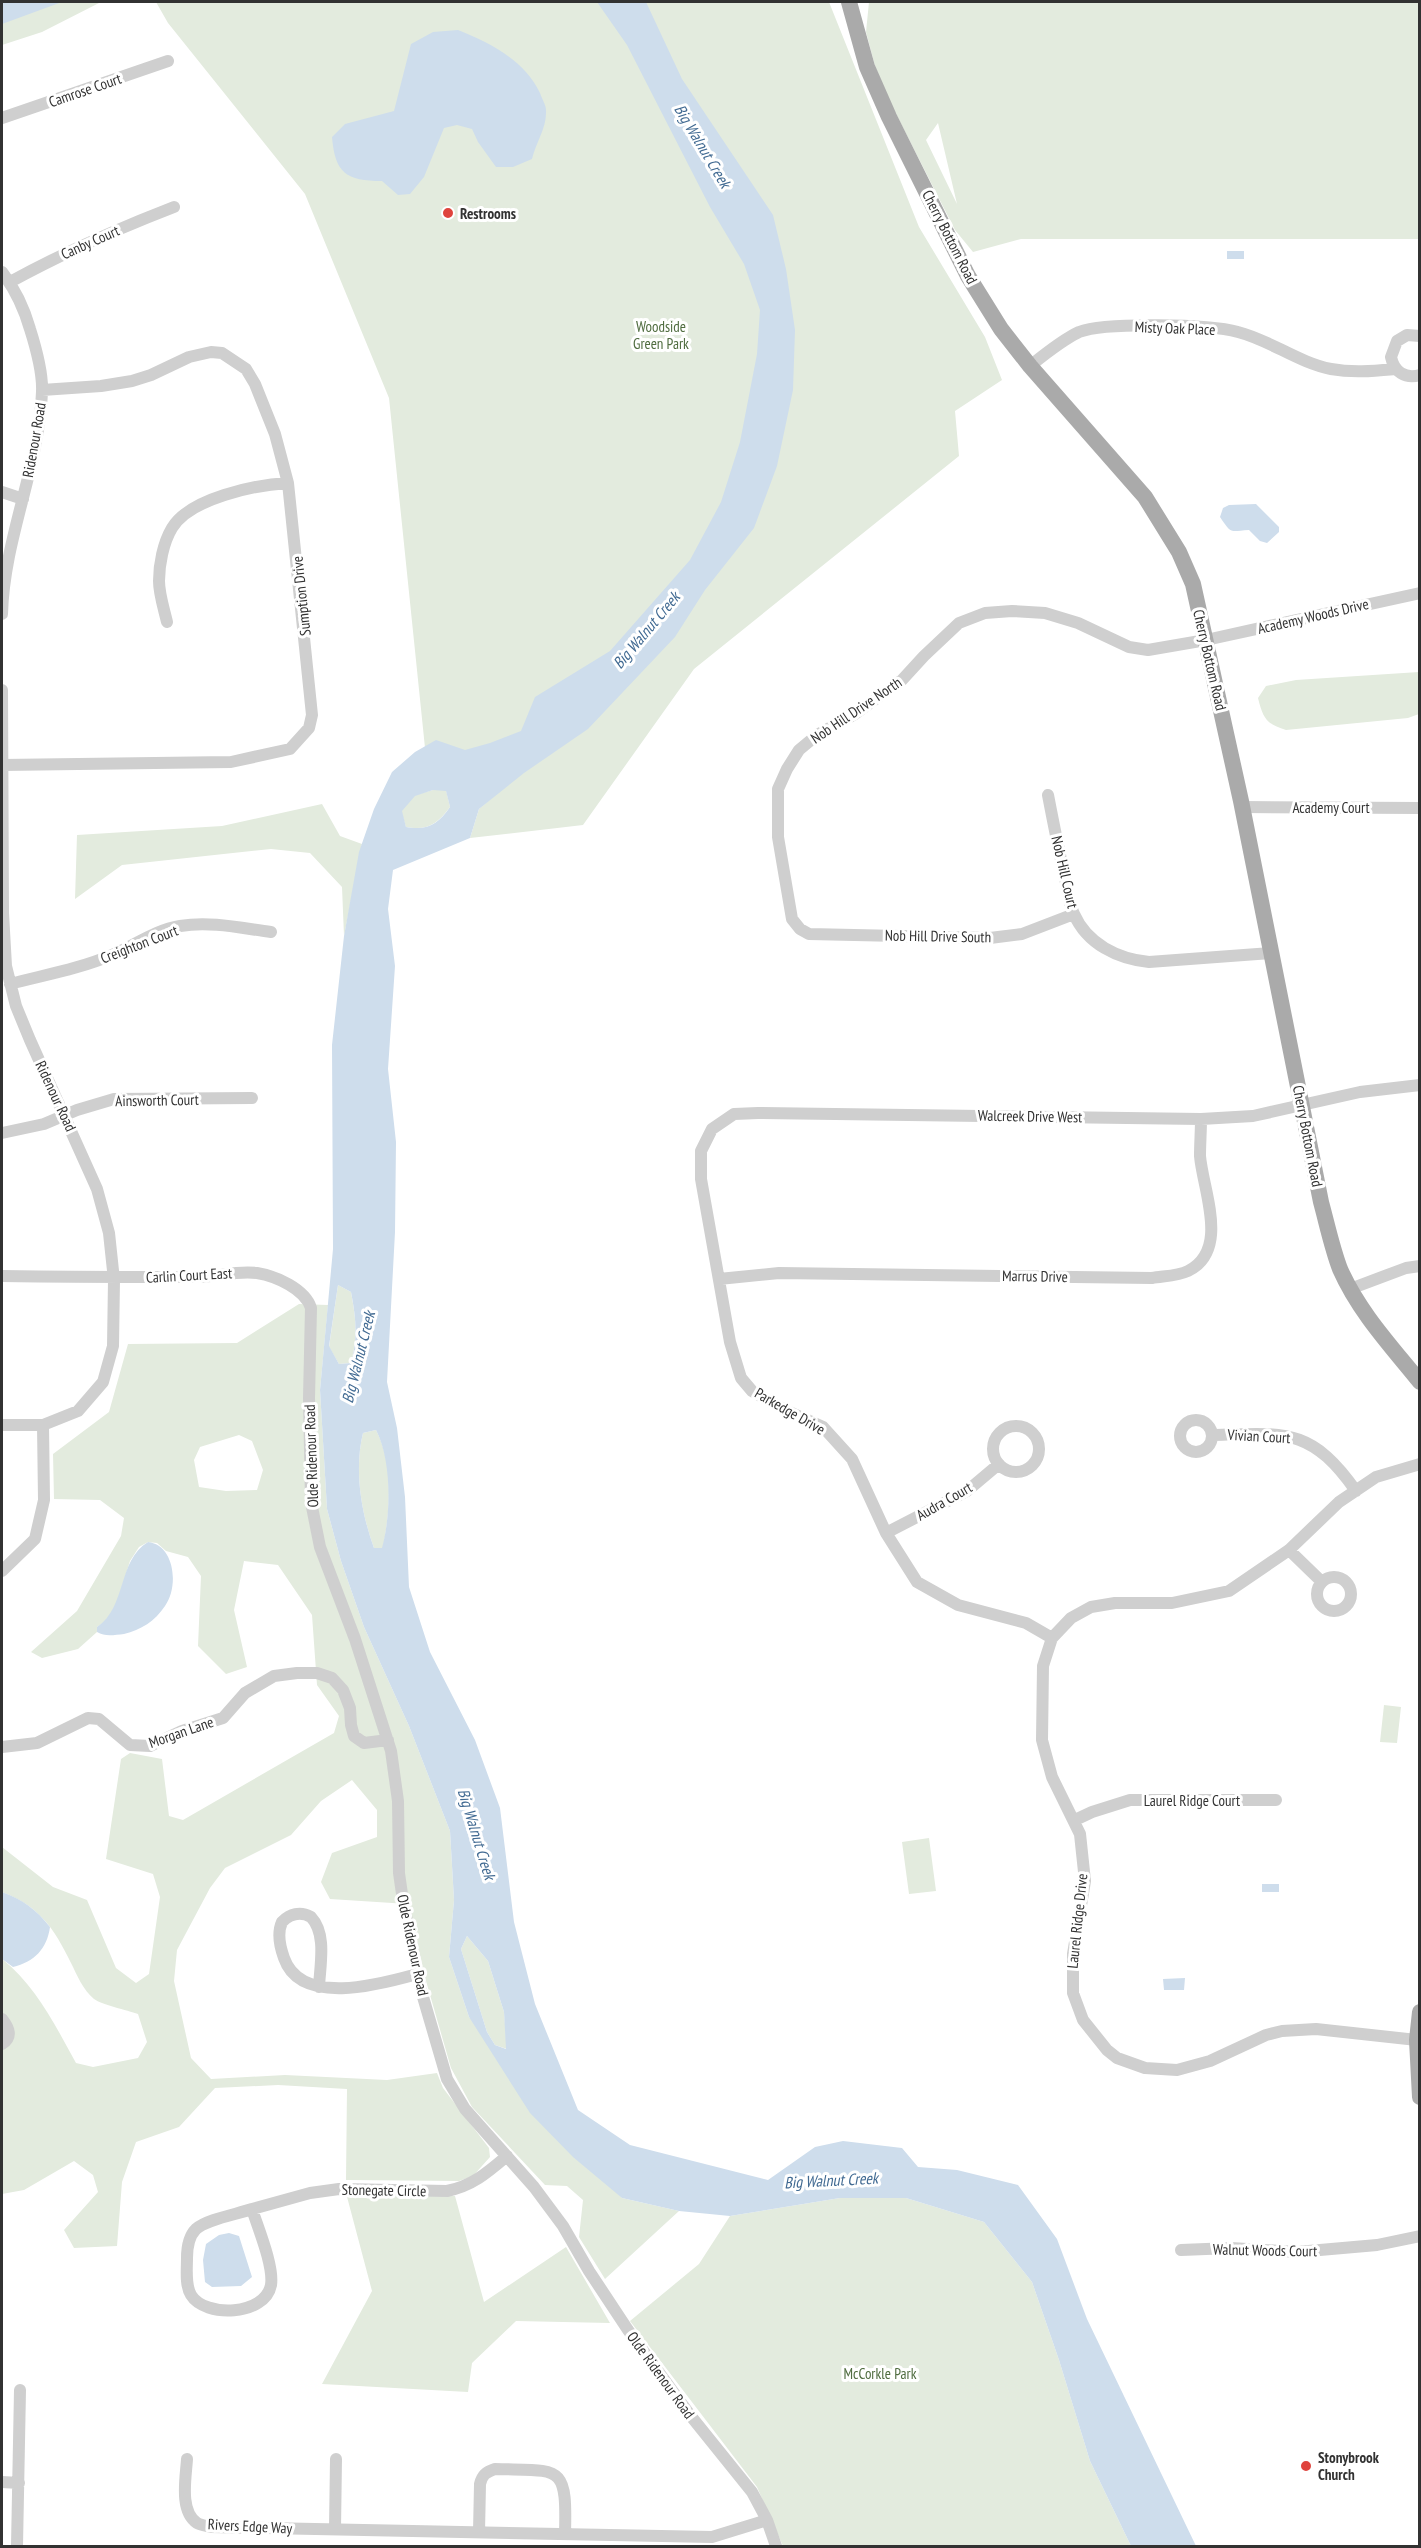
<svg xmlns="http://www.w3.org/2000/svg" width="1421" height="2548" font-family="'PT Sans Narrow',sans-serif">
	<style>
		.green { fill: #e3ebde; fill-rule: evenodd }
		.water { fill: #ceddec; fill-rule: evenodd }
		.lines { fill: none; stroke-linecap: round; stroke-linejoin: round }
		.minor { stroke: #cfcfcf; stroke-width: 12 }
		.major { stroke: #aaa; stroke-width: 16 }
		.poi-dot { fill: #df433d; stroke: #fff; stroke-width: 2 }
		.labels { text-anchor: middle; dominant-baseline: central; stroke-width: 6; stroke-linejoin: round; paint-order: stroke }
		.street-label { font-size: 15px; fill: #323232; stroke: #fff }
		.poi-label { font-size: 15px; font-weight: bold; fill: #323232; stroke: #fff; text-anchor: start }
		.park-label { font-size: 15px; fill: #506d40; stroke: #fff }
		.water-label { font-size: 16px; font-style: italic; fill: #416a92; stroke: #fff }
	</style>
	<rect width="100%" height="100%" fill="#fff"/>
	<path class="green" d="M2,2H101L42,32L2,45Z
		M156,2H829L919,227L985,337L1002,380L955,411L959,456L694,669L583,825L470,838L479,809L493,797L428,777L389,398L305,194L168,23Z
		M869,2H1419V239H1021L973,252L955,230L891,104L875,66L866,32ZM938,123L957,204L926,140Z
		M1419,672V714L1408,718L1286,730C1266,724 1263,718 1258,698L1266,686L1296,680Z
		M433,790H446L450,807C437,824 428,831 406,827L401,811L415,795Z
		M322,804L340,836L362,844L344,936L342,887L310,853L271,849L122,865L75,899L77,835L222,826Z
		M338,1285L351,1292C356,1320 358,1336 351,1363L339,1364L329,1347Z
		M299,1304L328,1305L320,1390L327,1509L341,1561L364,1627L409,1726L450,1831L454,1900L449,1957L469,2017L622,2198L679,2211L605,2279L579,2237L583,2200L567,2186L545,2185L472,2107L451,2068L422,1967L408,1904L330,1899L321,1882L332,1853L377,1837V1810L352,1780L321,1801L291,1835L225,1868L210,1888L177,1950L174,1981L191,2058L211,2079L285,2075L387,2080L437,2073L443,2088L489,2148L490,2157L473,2176L459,2181L346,2180L347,2089L278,2085L215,2088L179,2127L136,2142L122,2182L117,2246L74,2248L64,2230L98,2192L93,2175L74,2161L24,2190L2,2194V1959C36,1986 55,2025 76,2063L93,2067L138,2058L147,2042L138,2014C127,2010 102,2005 94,1999C83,1990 77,1975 71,1963C54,1928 39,1906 2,1892V1847L53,1887L87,1900L116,1968L136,1983L149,1974L160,1897L153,1874L106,1859L121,1759L130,1753L162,1759L169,1816L183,1820L334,1733L339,1716L317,1685L312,1615L278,1565L244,1561L234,1610L247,1667L226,1674L198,1646L201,1576L188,1557L166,1551L157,1543L148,1542L139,1547L130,1561L115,1609L107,1620L97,1627V1632L78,1649L42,1658L31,1652L77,1611L121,1536L124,1518L100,1500L54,1499L53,1454L109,1412L128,1344L237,1343ZM239,1435L252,1441L263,1470L257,1490L226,1491L199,1487L194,1460L200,1447Z
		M376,1430C394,1464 390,1511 383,1548H374C361,1512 354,1470 363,1433Z
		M1384,1705L1401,1707L1397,1743L1380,1742Z
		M929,1838L936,1891L909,1894L902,1842Z
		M467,1936L488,1961L504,2012L507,2049L495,2045L487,2032L461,1949Z
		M346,2193L455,2196L484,2302L566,2247L610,2323L516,2321L472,2363L468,2392L322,2384L372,2291Z
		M840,2198H906L984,2222L1032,2282L1059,2360L1090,2461L1131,2546H783L757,2487L630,2321L699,2264L730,2216Z"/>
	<path class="water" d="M2,2H62L2,24Z
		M597,2H646L682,79L773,215L786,269L795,330L793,390L777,466L754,528L705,590L675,637L588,729L524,773L479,809L470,838L393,870L388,909L395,966L388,1069L396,1142L395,1232L387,1382L397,1428L405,1497L409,1587L430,1652L475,1740L500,1808L514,1922L535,2004L578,2110L630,2145L768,2180L815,2147L843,2141L902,2148L918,2167L957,2170L1018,2185L1057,2239L1087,2319L1196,2546H1131L1090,2461L1059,2360L1032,2282L984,2222L906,2198H840L730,2216L679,2211L622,2198L573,2157L530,2113L469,2017L449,1957L454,1900L450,1831L409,1726L364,1627L341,1561L327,1509L320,1390L333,1249L332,1045L344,936L359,852L374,809L392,772L415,752L436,740L465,750L490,743L521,731L535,697L610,651L690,560L721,502L740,442L757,354L760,310L744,264L710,207L627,45ZM433,790L446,791L450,807C438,824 428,831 406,827L402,811L415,796ZM338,1285L351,1292C356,1318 358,1338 351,1363L339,1364L329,1346ZM376,1430C392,1461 391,1515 382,1548H374C361,1512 354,1470 363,1433ZM467,1936L488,1961L504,2012L506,2049L495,2045L487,2032L461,1949Z
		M458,30C491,43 525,61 540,93C542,99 546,105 546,110C547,128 536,142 532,159L513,167H496L478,142L472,129L457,125L444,128L424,177L410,194L398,195L382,181C346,181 335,173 332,137L345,124L394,111L411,44L433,32Z
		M1227,251H1244V259H1227Z
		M1256,504L1279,527V532L1267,543L1260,541L1249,530C1230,531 1232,535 1220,517L1223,508L1229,505Z
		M148,1542C175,1545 179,1587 165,1606C155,1621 141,1630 124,1634C114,1635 105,1637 97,1632V1627C127,1607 117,1561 148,1542Z
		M1262,1884H1279V1892H1262Z
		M2,1892C23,1900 36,1909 50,1927C47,1949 34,1962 13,1967L2,1959Z
		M1185,1978L1184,1990H1164L1163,1979Z
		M229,2233L239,2236L252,2277L241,2286L212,2287L205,2282L203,2260L206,2244L219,2235Z"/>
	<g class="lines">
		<path class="minor" d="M2,118L168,61
			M2,272C15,289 24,308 30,329C36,348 43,372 42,392C39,468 4,538 2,614
			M10,282C63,253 117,229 174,207
			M1420,336L1407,335L1397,341L1391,357C1394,372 1405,379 1420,375
			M1030,366C1045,354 1062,340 1079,332C1105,322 1209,324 1238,332C1270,340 1299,363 1331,369C1353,373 1373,371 1395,369
			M2,492L23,499
			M167,622C164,609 159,594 159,581C159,565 163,543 172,528C190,498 255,485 288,483
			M2,690L3,913L6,966L16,1006L30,1040L97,1189L109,1233L114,1280L113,1346L103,1382L78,1411L43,1425H2
			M2,765L231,762L290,749L309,728L312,715L288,483L275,434L255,384L246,369L222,353L211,352L189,357L151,375L132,381L101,386L42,390
			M1048,795C1053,821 1058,847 1064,873C1067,886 1068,901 1074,914C1087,944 1118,959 1149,962L1271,953
			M1242,807L1420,808
			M1074,914L1022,934L990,938L809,934L800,929L792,919L778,837V789L787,769L799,750L817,735L855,714L902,680L924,656L959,623L985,613L1012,611L1045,613L1078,623L1129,647L1148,650L1206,640L1420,593
			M10,984C44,975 79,969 112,955C134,946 155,930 180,926C210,921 241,928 271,932
			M2,1133L44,1124L77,1110L114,1099L252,1098
			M2,1276C67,1277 132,1277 198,1277C218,1277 237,1270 257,1273C276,1276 305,1289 311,1308L309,1398L311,1502L320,1547L355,1639L391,1751L398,1801L399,1873L403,1901L421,1990L447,2079L465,2109L534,2187L563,2226L589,2271L628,2330L690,2415L752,2492L767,2520L776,2546
			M719,1279L779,1273L1152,1278C1163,1276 1178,1276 1188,1271C1230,1250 1203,1191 1200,1156C1200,1144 1201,1131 1201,1119
			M1350,1289L1406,1268L1420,1266
			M1180 1436a16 16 0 1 1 32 0a16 16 0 1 1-32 0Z
			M993 1449a23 23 0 1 1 46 0a23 23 0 1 1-46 0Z
			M1212,1435C1285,1433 1311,1427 1356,1491
			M886,1533L967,1491L999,1464
			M1289,1550L1322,1582
			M2,1571L35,1539L44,1500L43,1425
			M1317 1594a17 17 0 1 1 34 0a17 17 0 1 1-34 0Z
			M1052,1638L1026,1623L958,1605L917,1582L886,1533L852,1459L823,1427L787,1411L752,1391L741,1378L730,1342L701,1179V1151L712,1129L734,1114L758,1113L1201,1119L1253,1116L1360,1092L1420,1085
			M2,1747L37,1743L88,1718L99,1719L130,1745L150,1746L182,1731L223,1718L245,1693L274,1676L297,1673H317L332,1678L343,1690L350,1708L351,1725L354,1736L364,1743L388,1740
			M1075,1820L1092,1812L1130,1800H1276
			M319,1987C320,1965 327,1934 311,1917C300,1911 290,1914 282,1922C277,1933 280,1947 284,1958C301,2007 381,1984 417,1974
			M2,2019C9,2028 13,2037 2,2044
			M1417,2040L1316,2029L1282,2031L1266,2035L1210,2061L1177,2070L1145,2068L1117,2058L1107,2050L1083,2020L1073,1993V1954L1085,1881L1080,1834L1052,1777L1042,1740L1043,1666L1052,1638L1071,1618L1091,1607L1115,1603H1172L1229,1591L1289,1550L1339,1502L1376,1477L1420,1464
			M252,2209C258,2228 274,2266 271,2285C265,2316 205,2318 191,2295C185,2285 187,2270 187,2258C187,2248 188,2237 196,2229C207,2219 238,2214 252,2209Z
			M252,2209L310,2193L339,2189L447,2191C472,2186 487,2173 507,2156
			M1181,2250L1231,2248L1297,2252L1377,2245L1420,2236
			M187,2459C186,2477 179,2511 197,2523C200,2525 207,2526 211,2527L712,2537L767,2520
			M2,2482L19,2483
			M335,2529L336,2459
			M479,2532L480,2484C482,2475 486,2472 495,2469C561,2471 567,2463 565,2534
			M17,2546L20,2390"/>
		<path class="major" d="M849,2L867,67L889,117L968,276L1001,329L1030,366L1145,497L1179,552L1193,584L1241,801L1321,1202C1327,1224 1332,1248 1340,1269C1359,1312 1391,1346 1420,1382
			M1420,2012L1417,2040L1420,2097"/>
	</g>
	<g class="poi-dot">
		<circle cx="448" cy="213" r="6"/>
		<circle cx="1306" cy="2466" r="6"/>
	</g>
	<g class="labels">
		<g class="street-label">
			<text transform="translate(85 90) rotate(-19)">Camrose Court</text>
			<text transform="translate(950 237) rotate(63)">Cherry Bottom Road</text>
			<text transform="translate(90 242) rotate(-24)">Canby Court</text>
			<text transform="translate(1175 328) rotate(2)">Misty Oak Place</text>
			<text transform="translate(34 440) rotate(-80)">Ridenour Road</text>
			<text transform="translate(301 596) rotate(-96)">Sumption Drive</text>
			<text transform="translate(1313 616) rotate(-13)">Academy Woods Drive</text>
			<text transform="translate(1210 660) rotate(77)">Cherry Bottom Road</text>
			<text transform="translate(856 710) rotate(-34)">Nob Hill Drive North</text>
			<text x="1331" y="807">Academy Court</text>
			<text transform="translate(1065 872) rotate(77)">Nob Hill Court</text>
			<text transform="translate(938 936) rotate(1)">Nob Hill Drive South</text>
			<text transform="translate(139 944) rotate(-21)">Creighton Court</text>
			<text transform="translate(56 1096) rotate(65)">Ridenour Road</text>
			<text transform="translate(157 1100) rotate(-1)">Ainsworth Court</text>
			<text transform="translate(1030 1116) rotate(1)">Walcreek Drive West</text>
			<text transform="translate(1308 1136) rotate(79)">Cherry Bottom Road</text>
			<text transform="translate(189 1275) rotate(-3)">Carlin Court East</text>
			<text transform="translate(1035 1276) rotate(1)">Marrus Drive</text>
			<text transform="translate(790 1411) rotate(30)">Parkedge Drive</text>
			<text transform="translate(1259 1436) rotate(3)">Vivian Court</text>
			<text transform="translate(311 1456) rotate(-92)">Olde Ridenour Road</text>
			<text transform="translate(944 1501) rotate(-30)">Audra Court</text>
			<text transform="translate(181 1732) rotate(-19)">Morgan Lane</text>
			<text x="1192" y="1800">Laurel Ridge Court</text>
			<text transform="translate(1077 1921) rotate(-84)">Laurel Ridge Drive</text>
			<text transform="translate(413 1945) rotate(78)">Olde Ridenour Road</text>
			<text transform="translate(384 2190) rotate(1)">Stonegate Circle</text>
			<text transform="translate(1265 2250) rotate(1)">Walnut Woods Court</text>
			<text transform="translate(661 2375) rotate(54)">Olde Ridenour Road</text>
			<text transform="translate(250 2526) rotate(3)">Rivers Edge Way</text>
		</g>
		<g class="poi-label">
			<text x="460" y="213">Restrooms</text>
			<text x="1318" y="2457">Stonybrook<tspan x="1318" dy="17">Church</tspan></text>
		</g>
		<g class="park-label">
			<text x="661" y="326">Woodside<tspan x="661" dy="17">Green Park</tspan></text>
			<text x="880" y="2373">McCorkle Park</text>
		</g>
		<g class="water-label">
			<text transform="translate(703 146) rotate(59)">Big Walnut Creek</text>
			<text transform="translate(646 630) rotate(-50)">Big Walnut Creek</text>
			<text transform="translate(358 1357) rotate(-76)">Big Walnut Creek</text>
			<text transform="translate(477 1834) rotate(73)">Big Walnut Creek</text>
			<text transform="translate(831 2180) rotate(-3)">Big Walnut Creek</text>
		</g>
	</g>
	<rect width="1421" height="2548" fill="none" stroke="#323232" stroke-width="6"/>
</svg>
